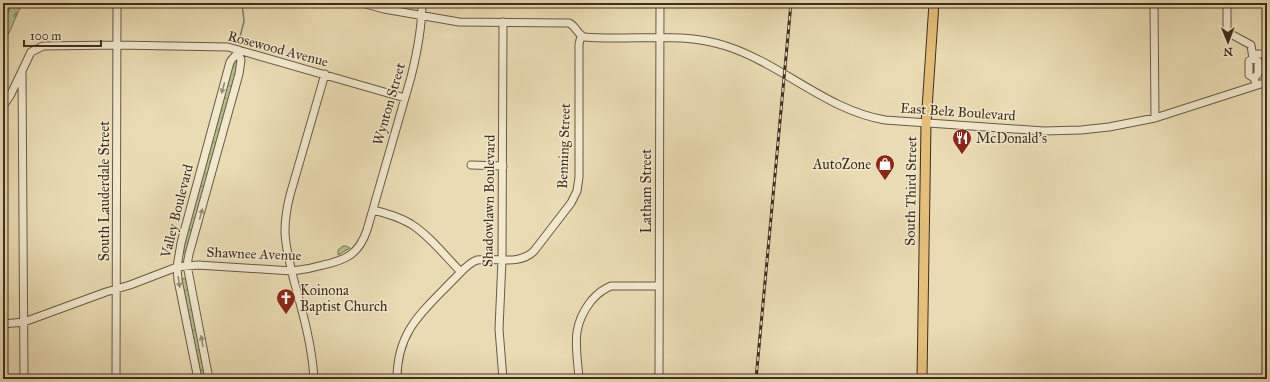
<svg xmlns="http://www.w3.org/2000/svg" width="1270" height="382" font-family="'IM FELL Great Primer',serif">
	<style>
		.green { fill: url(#green-dots); stroke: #797856 }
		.forest { fill: url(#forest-firs); stroke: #797856 }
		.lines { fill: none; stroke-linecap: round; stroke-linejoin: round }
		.stream { stroke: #758371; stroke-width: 1.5 }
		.minor-casing { stroke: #695943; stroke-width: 9 }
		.major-casing { stroke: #3e2e1e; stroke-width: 11 }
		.minor { stroke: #f1e8ce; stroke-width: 7 }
		.major { stroke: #e4be7a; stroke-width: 9 }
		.rail-casing { stroke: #3e2e1e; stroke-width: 3 }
		.rail { stroke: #f1e8ce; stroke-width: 1.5; stroke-dasharray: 4.5; stroke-linecap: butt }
		.oneway { fill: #988b76 }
		.labels { text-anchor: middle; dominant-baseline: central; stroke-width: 3; stroke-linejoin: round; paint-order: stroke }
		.street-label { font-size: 14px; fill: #3e2e1e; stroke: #f1e8ce }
		.poi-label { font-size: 14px; fill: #3e2e1e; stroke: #f1e8ce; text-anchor: start }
	</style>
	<defs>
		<pattern id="green-dots" width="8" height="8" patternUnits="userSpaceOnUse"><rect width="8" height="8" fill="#b4c18f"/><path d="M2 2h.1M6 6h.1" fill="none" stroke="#949d74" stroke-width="1.8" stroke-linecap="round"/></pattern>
		<pattern id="forest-firs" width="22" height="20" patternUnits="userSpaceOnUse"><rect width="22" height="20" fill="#b4c18f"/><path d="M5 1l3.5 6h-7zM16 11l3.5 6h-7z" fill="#949d74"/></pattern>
	</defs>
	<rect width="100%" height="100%" fill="#e9dbb3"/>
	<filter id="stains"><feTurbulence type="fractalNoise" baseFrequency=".005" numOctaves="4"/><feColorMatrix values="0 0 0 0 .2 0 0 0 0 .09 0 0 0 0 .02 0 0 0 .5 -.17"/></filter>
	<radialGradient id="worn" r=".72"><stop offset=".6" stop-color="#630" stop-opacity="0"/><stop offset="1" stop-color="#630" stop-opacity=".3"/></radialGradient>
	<path class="green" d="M235,61L236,62L238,65L187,252L185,253L182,251L232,64Z
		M343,246H346L350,248L338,255V250Z
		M183,278L186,279L207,379H200L181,282Z"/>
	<path class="forest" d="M3,3H22L10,31L3,43Z"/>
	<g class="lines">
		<path class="stream" d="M3,24L12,3
			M240,37L244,21L242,3"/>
		<g class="minor-casing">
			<path id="minor" d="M362,3L384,9L459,22L569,23C576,26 577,34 584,37C632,41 680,31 726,46C782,64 826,110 885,120L1044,131L1081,130L1109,127L1155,118L1267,82
				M1154,3L1155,118
				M1227,3V32L1251,45L1253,59L1258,61V74L1254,78
				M1253,54H1267
				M1253,59L1249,61V75L1254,78L1255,81
				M22,73L24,379
				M3,106L10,96L31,52L43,46L117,45L228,47L405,98
				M471,165L503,166
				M373,210C386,213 399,217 411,224C430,236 445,256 461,272
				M3,324L24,322L106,292L130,285L177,267L198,265L292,271C303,270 313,268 323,265C346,260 359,254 367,230L411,77C417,53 422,28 422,3
				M116,379L117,3
				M198,379L178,280L177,267L181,243L230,62C233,57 237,55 239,50
				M209,379L187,265L189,254L239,74L241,60L238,53
				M314,379C312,344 302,310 293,277C290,262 285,247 285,231C285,219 287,207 290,195L325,74
				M397,379C397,332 421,313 451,282C459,275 466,264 477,260C496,257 519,266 534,251L571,203L577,191L579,177V44L581,36
				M503,379L499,329L502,260L503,22
				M579,379C577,348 570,328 591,301C597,294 603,289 611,286H659
				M659,379L660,3"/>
		</g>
		<g class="major-casing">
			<path id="major" d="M922,379L926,124L934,3"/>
		</g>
		<use href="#minor" class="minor"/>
		<use href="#major" class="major"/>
		<g class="rail-casing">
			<path id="rail" d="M756,379L791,3"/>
		</g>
		<use href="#rail" class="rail"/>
	</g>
	<defs><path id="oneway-solid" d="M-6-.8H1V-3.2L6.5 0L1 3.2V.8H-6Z"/></defs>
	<g class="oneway">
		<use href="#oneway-solid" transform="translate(223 88) rotate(106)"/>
		<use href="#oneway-solid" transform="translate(201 214) rotate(-75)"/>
		<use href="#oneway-solid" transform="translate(179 282) rotate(81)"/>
		<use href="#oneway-solid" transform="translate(202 341) rotate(-101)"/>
	</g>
	<defs>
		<g id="restaurant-pin" transform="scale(1)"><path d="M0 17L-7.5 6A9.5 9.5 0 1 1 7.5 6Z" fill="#8f2418" stroke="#f1e8ce"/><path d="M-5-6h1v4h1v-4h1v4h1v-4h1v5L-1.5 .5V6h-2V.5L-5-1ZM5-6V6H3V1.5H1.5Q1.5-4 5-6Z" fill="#fff"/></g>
		<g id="shop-pin" transform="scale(1)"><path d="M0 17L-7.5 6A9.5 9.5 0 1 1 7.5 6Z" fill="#8f2418" stroke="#f1e8ce"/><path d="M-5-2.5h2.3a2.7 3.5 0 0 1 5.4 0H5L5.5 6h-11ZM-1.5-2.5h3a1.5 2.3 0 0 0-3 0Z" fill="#fff"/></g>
		<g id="church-pin" transform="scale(1)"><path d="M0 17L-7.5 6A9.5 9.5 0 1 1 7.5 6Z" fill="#8f2418" stroke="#f1e8ce"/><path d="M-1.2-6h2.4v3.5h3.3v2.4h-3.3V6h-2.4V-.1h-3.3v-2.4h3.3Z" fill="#fff"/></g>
	</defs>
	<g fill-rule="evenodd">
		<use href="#restaurant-pin" x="962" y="138"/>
		<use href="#shop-pin" x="885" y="164"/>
		<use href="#church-pin" x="286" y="298"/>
	</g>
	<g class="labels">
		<g class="street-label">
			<text transform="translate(278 49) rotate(15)">Rosewood Avenue</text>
			<text transform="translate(389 104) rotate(-74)">Wynton Street</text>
			<text transform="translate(958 112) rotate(4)">East Belz Boulevard</text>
			<text transform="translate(564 146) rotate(-88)">Benning Street</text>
			<text transform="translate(104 191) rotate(-90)">South Lauderdale Street</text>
			<text transform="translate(646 191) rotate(-90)">Latham Street</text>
			<text transform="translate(911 191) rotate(-89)">South Third Street</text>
			<text transform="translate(489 201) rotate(-89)">Shadowlawn Boulevard</text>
			<text transform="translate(177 211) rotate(-76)">Valley Boulevard</text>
			<text transform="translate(254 254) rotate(2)">Shawnee Avenue</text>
		</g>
		<g class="poi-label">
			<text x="976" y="138">McDonald's</text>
			<text x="871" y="164" text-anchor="end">AutoZone</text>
			<text x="300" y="290">Koinona<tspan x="300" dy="16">Baptist Church</tspan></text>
		</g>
	</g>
	<rect width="1270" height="382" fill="none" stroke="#e9dbb3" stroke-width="16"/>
	<rect x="4" y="4" width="1262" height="374" fill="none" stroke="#3e2e1e" stroke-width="2"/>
	<rect x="8" y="8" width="1254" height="366" fill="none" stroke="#3e2e1e"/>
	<g transform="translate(1228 42) rotate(179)" stroke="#f1e8ce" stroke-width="3" paint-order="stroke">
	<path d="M0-3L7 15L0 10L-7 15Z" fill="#3e2e1e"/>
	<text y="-6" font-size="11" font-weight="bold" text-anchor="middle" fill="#3e2e1e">N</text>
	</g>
	<path d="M24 40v6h77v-6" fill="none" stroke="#3e2e1e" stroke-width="2"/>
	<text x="30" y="40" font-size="12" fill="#3e2e1e" stroke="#f1e8ce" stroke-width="3" paint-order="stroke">100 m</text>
	<rect width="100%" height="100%" filter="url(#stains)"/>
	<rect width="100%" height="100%" fill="url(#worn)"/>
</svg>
